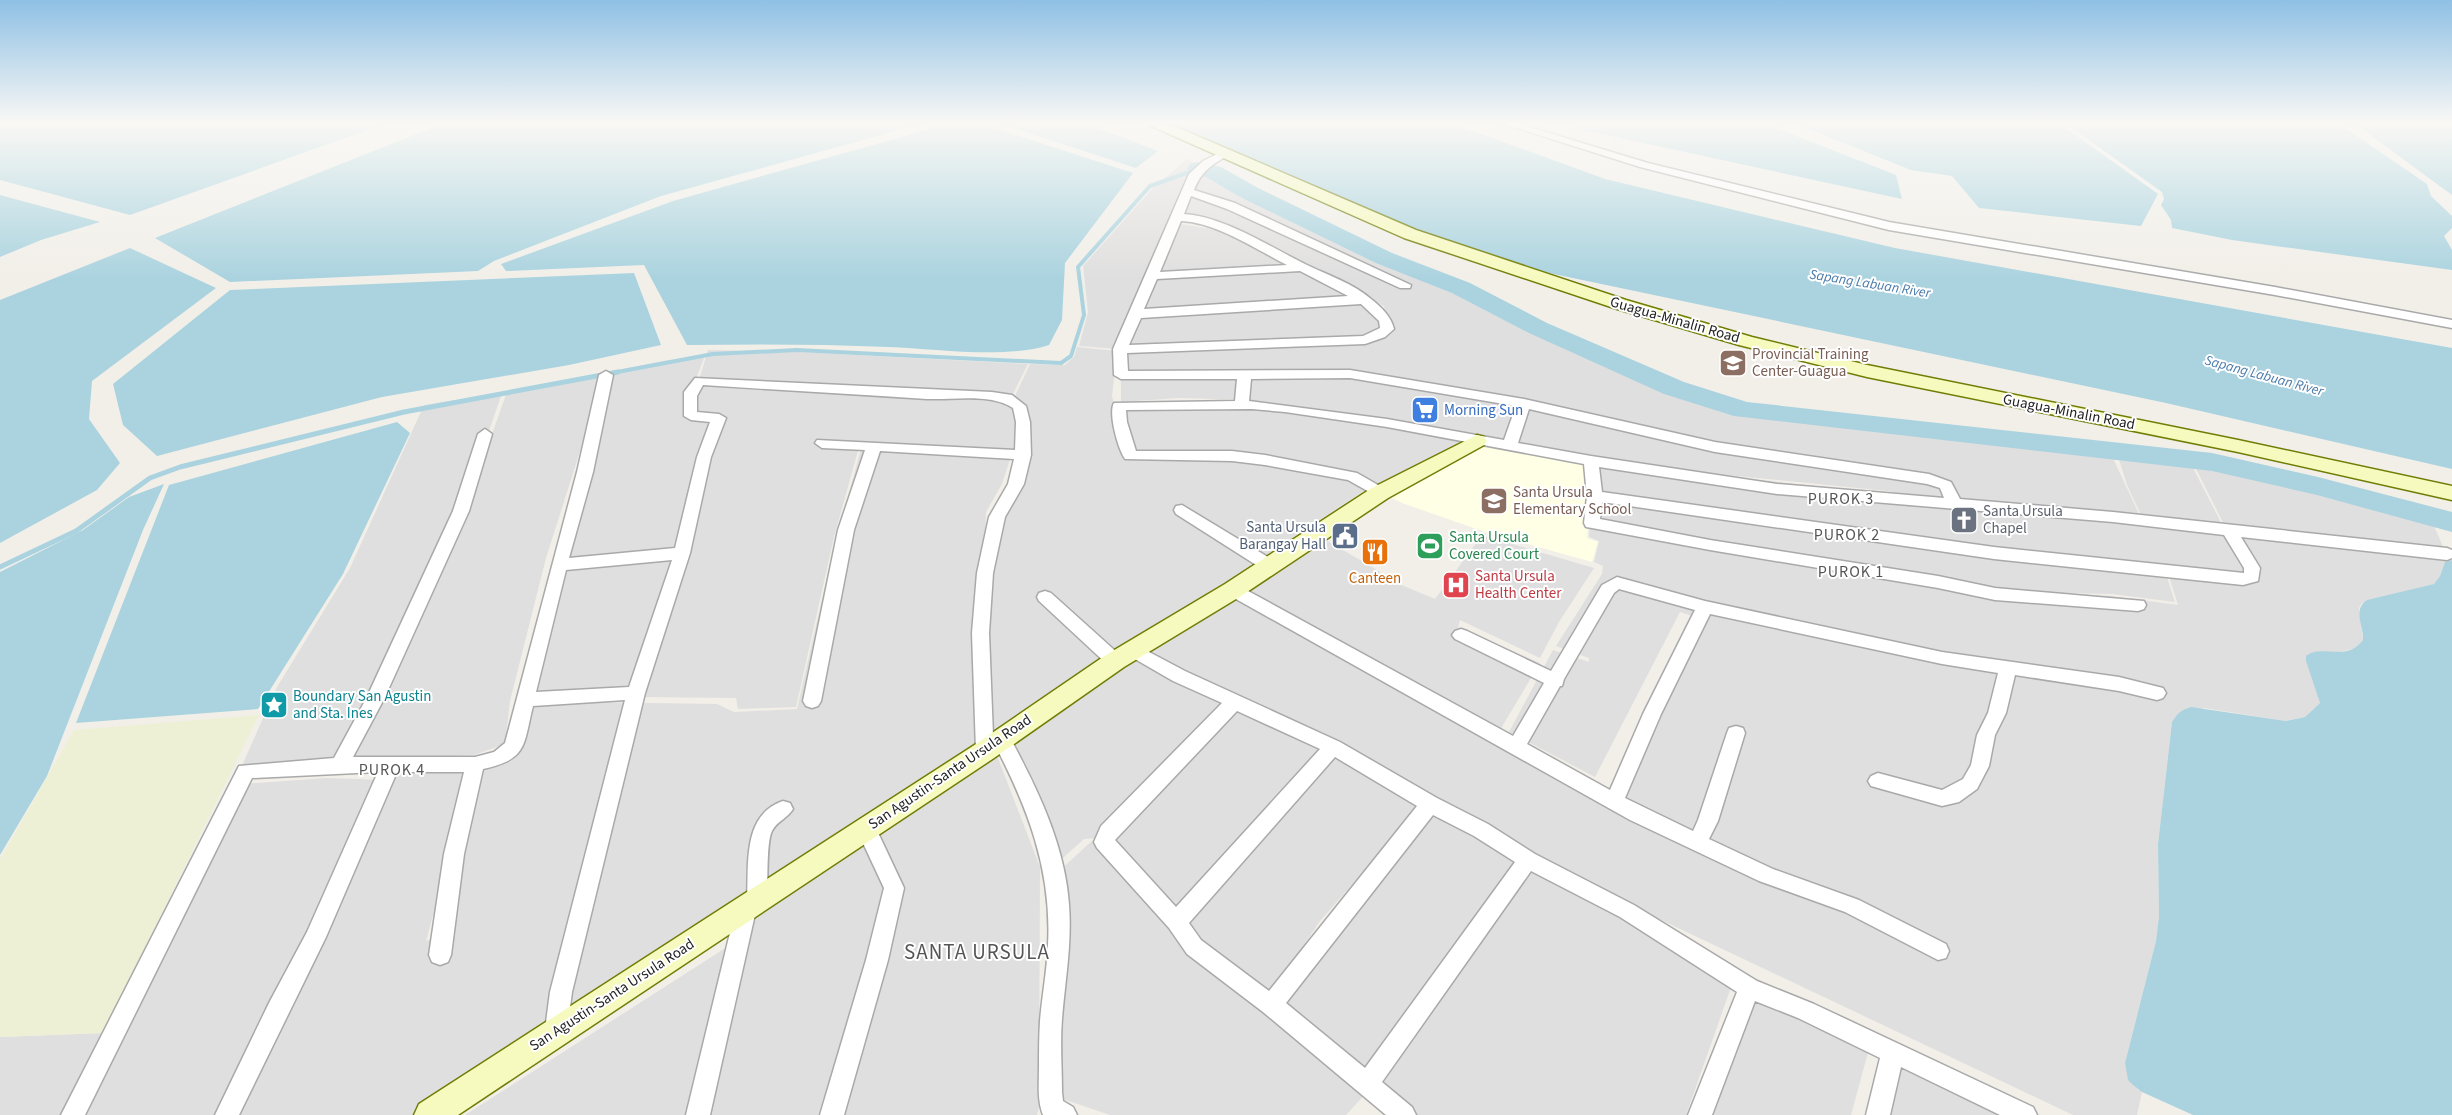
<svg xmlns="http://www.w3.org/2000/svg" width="2452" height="1115" font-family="'Source Sans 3',sans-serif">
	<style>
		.residential { fill: #e0dfdf }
		.education { fill: #ffffe5 }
		.farmland { fill: #eef0d5 }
		.water { fill: #aad3df }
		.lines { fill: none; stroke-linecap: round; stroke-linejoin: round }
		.stream-far1 { stroke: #aad3df; stroke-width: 4 }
		.stream { stroke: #aad3df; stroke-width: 5 }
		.river { fill: #aad3df; fill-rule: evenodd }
		.street-casing { stroke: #a9a9a9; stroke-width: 3 }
		.secondary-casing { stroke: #707d05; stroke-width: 3 }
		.street { fill: #fff; fill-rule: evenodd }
		.secondary { fill: #f7fabf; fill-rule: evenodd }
		.labels { text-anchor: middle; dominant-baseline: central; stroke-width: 4; stroke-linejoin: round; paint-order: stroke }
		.far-water-label { font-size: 14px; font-style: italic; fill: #4a7aab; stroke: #fff }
		.street-label { font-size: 15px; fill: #222; stroke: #fff }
		.education-label { font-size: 15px; fill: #785e54; stroke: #fff; text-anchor: start }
		.shop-label { font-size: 15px; fill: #366cbe; stroke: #fff; text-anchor: start }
		.worship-label { font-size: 15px; fill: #5b616d; stroke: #fff; text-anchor: start }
		.service-label { font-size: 15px; fill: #4e5e75; stroke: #fff; text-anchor: end }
		.leisure-label { font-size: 15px; fill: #27864d; stroke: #fff; text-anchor: start }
		.health-label { font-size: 15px; fill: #be3a42; stroke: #fff; text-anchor: start }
		.food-label { font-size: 15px; fill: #c56008; stroke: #fff }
		.culture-label { font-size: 15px; fill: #0d838f; stroke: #fff; text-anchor: start }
		.neighbourhood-label { font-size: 16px; letter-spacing: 1px; fill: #555; stroke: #fff }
		.near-quarter-label { font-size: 21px; letter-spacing: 1px; fill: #555; stroke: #fff }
	</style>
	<rect width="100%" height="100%" fill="#f2efe9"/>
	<path class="residential" d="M1187,159L1198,164L1118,349L1079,346L1088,312L1083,266L1151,190Z
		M1199,171L1380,257L1460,289L1566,341L1670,387L1743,411L2111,454L2139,514L1952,500L2141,515L2127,485L2117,453L2190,462L2247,573L1963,544L1598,496L1591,460L1684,472L1912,496L1887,491L1717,474L1513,446L1524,406L1683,438L1887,468L1746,447L1431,383L1350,369L1122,374L1124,348L1140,316L1363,301L1383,322L1379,330L1361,339L1389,329L1384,306L1225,226L1179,218Z
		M1181,224L1219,230L1290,266L1159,273Z
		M1300,269L1356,298L1138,313L1153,277Z
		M1077,347L1117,351L1112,396L1125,452L1193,453L1352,478L1365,490L1222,584L1123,658L987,747L985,645L1000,516L1020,459L1023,410L1015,396L1030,364L1065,365L1074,357Z
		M708,350L800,352L1028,364L1012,396L996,392L699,380Z
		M704,358L688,400V418L719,419L635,690L522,698L607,372L669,360Z
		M1323,371L1520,404L1506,445L1371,416L1466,439L1372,487L1355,474L1277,460L1139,451L1126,438L1121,407L1251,400L1179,398L1121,402V376Z
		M605,373L546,558L510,701L505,744L474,755L389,760H349L423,601L445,566L507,392Z
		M699,385L996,398L1009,401L1015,411L1020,452L859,447L834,537L796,707L738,709L736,698L638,697L723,418L691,417Z
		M502,393L463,507L453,509L397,642L336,759L240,770L277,687L350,568L424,405Z
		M861,449L1012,453L1002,484L986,512L980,745L441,1115H235L394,771L473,758L442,857L441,886L426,941L432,939L481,756L510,744L518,701L717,704L734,712L797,709L832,555Z
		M2192,461L2212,463L2315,486L2430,517L2449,560L2445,562L2440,576L2434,584L2362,603L2359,608L2363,640L2357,648L2334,653L2313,652L2312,677L2320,703L2305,717L2286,721L2204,708L2172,722L2158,844L2159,916L2156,941L2125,1063L2133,1085L2142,1092L2137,1115H2073L1564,874L1424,803L1320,921L1268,999L1194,944L1181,919L1334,753L1142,651L1227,590L1604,798L1692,616L1680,612L1595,777L1509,732L1553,650L1589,662V658L1556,646L1602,574L1603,566L1594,562L1599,541L1589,537L1590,525L1595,523L1598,499L2164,568L2175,602L2112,594L2058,593L2111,596L2178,605L2166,567L2249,574Z
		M1482,535L1594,568L1559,622L1540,658L1460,620L1458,627L1540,663L1500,730L1239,590L1319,536L1379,571L1387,579L1435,599Z
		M1136,657L1230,703L1099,838L1084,839L1054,866L1006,746L1061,711Z
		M1240,707L1327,750L1177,914L1107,843Z
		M996,753L1040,867L1039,1107L1037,1115H840L900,886L878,828Z
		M326,778L385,780L224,1115H71L242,784Z
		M1433,808L1519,860L1363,1077L1276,1005Z
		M866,837L888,888L881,918L818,1115H465L741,938L755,912Z
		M1094,839L1172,925L1369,1090L1346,1115H1110L1048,1094L1057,873Z
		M1529,868L1735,976L1686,1115H1415L1374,1083Z
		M1745,978L1872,1038L1851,1115H1699Z
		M103,1033L60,1115H0V1037Z
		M1901,1063L2023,1115H1887Z"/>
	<path class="education" d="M1471,441L1586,463L1590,499L1587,538L1598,542L1592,562L1488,533L1402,503L1378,491Z"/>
	<path class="farmland" d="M259,715L103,1033L0,1037V859L74,730Z"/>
	<path class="water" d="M0,123H387L130,215L0,180Z
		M444,123H917L913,126L661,196L494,261L478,271L230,282L155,238Z
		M934,123H979L1133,173L1065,263L1062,320L1049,345C1006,359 936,349 889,347C822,344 755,344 687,345L644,265L506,271L501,264L673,201L927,130Z
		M998,123H1085L1158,151L1136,168Z
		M1174,123H1451L1605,179L1895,248L2452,348V469L2166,403L1502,263L1330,197Z
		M1574,123H1763L1896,175L1902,199L1583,130Z
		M1794,123H2059L2158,194L2141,226L1979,208L1952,176L1911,170Z
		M2065,123H2338L2427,184L2431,196L2452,216V228L2444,236L2452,250V270L2232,240L2172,228L2171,220L2161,205L2164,199L2162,192Z
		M2354,123H2452V195Z
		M0,195L100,222L41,240L0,257Z
		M130,248L216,288L92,381L89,419L120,463L97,490L0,543V300Z
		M634,273L661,345L569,365L382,397L157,456L123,425L113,384L230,290Z
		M397,422L410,433L343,574L258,709L76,723L169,485Z
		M164,484L143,530L47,776L0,855V572L83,530L129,497Z
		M2452,560V1115H2193L2142,1092L2133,1085L2128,1080L2125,1063L2156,941L2159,916L2158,844L2172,722C2178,713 2181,710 2191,707L2286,721L2305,717L2320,703L2306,661V656C2321,643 2346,663 2363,640C2364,626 2352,610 2367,600L2434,584L2440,576L2445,562Z"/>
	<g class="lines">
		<path class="stream-far1" d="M612,373L713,354L797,350L1061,363L1071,356L1084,315L1078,267L1150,186L1198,169"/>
		<path class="stream" d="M0,567L76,531L150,478L180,467L404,412L618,372"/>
		<path class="river" d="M1198,162L1221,167L1258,188L1392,253L1470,283L1547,323L1684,382L1747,402L2212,453L2318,477L2452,512V532L2317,495L2212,471L1734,416L1664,394L1529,333L1452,293L1376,263L1242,198L1206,177L1190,174L1187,169L1190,164Z"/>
		<g class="street-casing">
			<path id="street" d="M1501,123H1516L1648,163L1889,222L2275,287L2452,320V328L2275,295L1889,230L1640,167Z
				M1223,151L1227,152V156C1211,165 1201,172 1194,190L1235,203L1411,285L1410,288H1400L1227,209L1191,196L1184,214C1223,216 1272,248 1307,265C1328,275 1354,284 1371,299C1381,307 1391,316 1394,329L1385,337L1365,344L1127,353L1128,371L1350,370L1524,399L1715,442L1929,474L1951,482L1960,499L2113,512L2447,548L2452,550V558L2447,560L2241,537L2260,568L2258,581L2243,585L1994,559L1602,502L1600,519L1710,540L1938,576L1995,588L2144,601L2146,605L2144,609L2138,611L1995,600L1938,588L1710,550L1592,528L1586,527L1584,523L1587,496L1584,464L1387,427L1285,412L1252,409L1126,410L1127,422L1136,451H1232L1265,455L1357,473L1385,489L1388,493L1385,497L1380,498L1348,480L1265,465L1232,461L1125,459C1118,449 1108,413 1114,403L1235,401L1237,379H1121L1114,375L1113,349L1189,174L1203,161ZM1181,221C1218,223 1255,249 1287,265L1160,272ZM1300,271L1348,296L1144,309L1157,279ZM1361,304L1379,321L1380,328L1363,336L1129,345L1141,318ZM1350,378L1516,406L1504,440L1387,419L1249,401L1251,379ZM1529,409L1715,452L1927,484L1940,488L1944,498L1777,484L1591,456L1518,443ZM1599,467L1777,494L2113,522L2224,535L2244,568V573L1994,547L1602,492Z
				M606,371L613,375L593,472L569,558L675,548L697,457L710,422L691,420L684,416V392L695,378L992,392L1012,395L1026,406L1030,422L1031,455L1024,484L1005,517L993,573L989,633L993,736L1001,732L1008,734C1036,786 1065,844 1069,905C1072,944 1065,981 1062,1019C1060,1043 1062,1068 1062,1092L1063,1101L1073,1107L1077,1115H1043C1037,1100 1039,1083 1039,1066C1039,1051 1039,1036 1040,1021C1042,996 1047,971 1048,945C1052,871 1028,808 994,743V751L992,756L985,758L978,756L976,751L972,633L977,573L989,517L1008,484L1014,459L880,451L854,530L821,701L818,706L812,708L806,706L803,701L838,530L865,450L822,448L815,443L817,440L1015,450L1016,422L1013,408C990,393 954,400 927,399C852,394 778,390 703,385L697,396V412L719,414L726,418L711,457L690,553L645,693L572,992L567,1030L564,1037L556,1040L548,1037L545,1030L550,992L625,700L533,706C523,746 528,759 483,769L464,854L451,955L448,962L440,965L432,962L429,955L444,854L464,772H397L326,937L239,1115H215L269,1003L307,932L378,772L252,778L85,1115H61L239,766L334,758L366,699L453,511L478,434L485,429L492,434L469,511L384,699L353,757H475L494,752L505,743L577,472L599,375ZM672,560L629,687L536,692L566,570Z
				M1182,505L1276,562L1278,566L1276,570H1264L1176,514L1174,510L1176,506Z
				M1617,577L1705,601L1942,652L2119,677L2163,688L2166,693L2163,698L2157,700L2119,691L2015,675L2006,713L1995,735L1989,766L1977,789L1959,802L1942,806L1871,786L1868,781L1871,776L1878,773L1942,790L1963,779L1971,765L1977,735L1988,713L1998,673L1942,664L1710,614L1661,714L1625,798L1693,831L1698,820L1727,733L1729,728L1736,726L1743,728L1745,733L1718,821L1709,839L1773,869L1859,900L1946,944L1949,951L1946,958L1938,960L1845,912L1759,881L1630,820L1227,594L1225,590L1227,586H1239L1513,736L1544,683L1455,639L1452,635L1455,631L1461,629L1467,631L1551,671L1602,585ZM1619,589L1695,610L1643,714L1610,790L1527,744L1560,686H1562L1564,679L1614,593Z
				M1045,591L1051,593L1121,656L1124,661L1121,666L1115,667L1109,666L1039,601L1037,597L1039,593Z
				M1134,644L1185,671L1340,742L1437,798L1488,824L1535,854L1634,905L1757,981L1814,1004L2033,1107L2037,1115H2000L1901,1067L1890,1115H1866L1880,1058L1798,1018L1755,1001L1712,1115H1688L1737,992L1620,917L1531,871L1382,1082L1412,1107L1416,1115H1386L1263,1012L1187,954L1169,928L1097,848L1094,842L1101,826L1222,703L1173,681L1128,655L1125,650L1128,645ZM1237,711L1320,749L1176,907L1115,840ZM1335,757L1417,806L1269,991L1201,940L1189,923ZM1433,815L1474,836L1515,862L1365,1068L1286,1003Z
				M783,801L790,803L793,809C788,818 777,821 772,831C766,842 768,887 767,901L764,907L756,910L710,1115H686L736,908L739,902L747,899C749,864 742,815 783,801Z
				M866,820L873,822L904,888L888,960L844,1115H820L866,960L884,888L856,828L859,822Z"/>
		</g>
		<g class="secondary-casing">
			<path id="secondary" d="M1149,123H1167L1416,230L1626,300L1752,337L1867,365L2238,440L2452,486V500L2238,452L1867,377L1739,345L1614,308L1404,238L1151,126Z
				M1477,435L1484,437L1487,441L1484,445L1388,498L1241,596L1124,667L994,758L458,1115H414L419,1104L976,744L1106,655L1225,584L1372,488Z"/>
		</g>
		<use href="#street" class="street"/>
		<use href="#secondary" class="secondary"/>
	</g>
	<linearGradient id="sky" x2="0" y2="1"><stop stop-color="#8fc0e4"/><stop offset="0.44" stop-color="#f9f8f5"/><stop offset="1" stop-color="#f9f8f5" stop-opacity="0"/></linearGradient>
	<rect width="2452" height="279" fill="url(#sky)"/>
	<defs>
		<g id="school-square" transform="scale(1.4375)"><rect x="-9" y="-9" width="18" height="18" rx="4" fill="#8d6e63" stroke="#fff"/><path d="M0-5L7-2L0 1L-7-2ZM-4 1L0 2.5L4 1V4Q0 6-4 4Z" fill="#fff"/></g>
		<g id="supermarket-square" transform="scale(1.4375)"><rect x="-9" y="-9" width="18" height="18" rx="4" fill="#3f7fe0" stroke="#fff"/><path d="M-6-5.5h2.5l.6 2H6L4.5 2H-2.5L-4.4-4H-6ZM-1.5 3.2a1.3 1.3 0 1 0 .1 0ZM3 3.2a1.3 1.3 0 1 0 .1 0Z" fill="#fff"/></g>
		<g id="church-square" transform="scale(1.4375)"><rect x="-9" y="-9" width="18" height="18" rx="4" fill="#6b7280" stroke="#fff"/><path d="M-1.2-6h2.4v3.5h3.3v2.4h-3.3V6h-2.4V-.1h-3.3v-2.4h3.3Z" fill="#fff"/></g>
		<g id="civic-square" transform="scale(1.4375)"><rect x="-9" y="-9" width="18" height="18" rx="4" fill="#5c6f8a" stroke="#fff"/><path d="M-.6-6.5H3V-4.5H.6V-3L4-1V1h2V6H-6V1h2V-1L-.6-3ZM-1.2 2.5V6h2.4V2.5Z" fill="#fff"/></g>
		<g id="stadium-square" transform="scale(1.4375)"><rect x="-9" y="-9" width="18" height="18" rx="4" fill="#2e9e5b" stroke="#fff"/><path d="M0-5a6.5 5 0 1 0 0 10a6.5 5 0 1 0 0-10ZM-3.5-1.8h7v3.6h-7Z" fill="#fff"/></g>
		<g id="restaurant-square" transform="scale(1.4375)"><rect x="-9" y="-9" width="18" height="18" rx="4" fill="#e8710a" stroke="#fff"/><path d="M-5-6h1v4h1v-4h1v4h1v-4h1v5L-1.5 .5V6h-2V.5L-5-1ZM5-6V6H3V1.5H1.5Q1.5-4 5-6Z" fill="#fff"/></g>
		<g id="hospital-square" transform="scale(1.4375)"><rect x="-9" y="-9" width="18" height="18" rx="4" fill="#e0444e" stroke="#fff"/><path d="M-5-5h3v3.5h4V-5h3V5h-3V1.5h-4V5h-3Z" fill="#fff"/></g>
		<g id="sight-square" transform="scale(1.4375)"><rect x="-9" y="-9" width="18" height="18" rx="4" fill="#0f9aa8" stroke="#fff"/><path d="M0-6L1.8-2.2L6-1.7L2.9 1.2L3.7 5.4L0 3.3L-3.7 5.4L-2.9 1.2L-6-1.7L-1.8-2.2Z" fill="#fff"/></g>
	</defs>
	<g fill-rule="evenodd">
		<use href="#school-square" x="1733" y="363"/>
		<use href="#supermarket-square" x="1425" y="410"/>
		<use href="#school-square" x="1494" y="501"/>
		<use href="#church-square" x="1964" y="520"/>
		<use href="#civic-square" x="1345" y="536"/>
		<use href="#stadium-square" x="1430" y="546"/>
		<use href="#restaurant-square" x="1375" y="552"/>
		<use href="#hospital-square" x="1456" y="585"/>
		<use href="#sight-square" x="274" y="705"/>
	</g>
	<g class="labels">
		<g class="far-water-label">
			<text transform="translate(1870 284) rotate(9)">Sapang Labuan River</text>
			<text transform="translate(2264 376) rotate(15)">Sapang Labuan River</text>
		</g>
		<g class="street-label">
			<text transform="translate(1675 320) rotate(16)">Guagua-Minalin Road</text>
			<text transform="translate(2069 412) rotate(11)">Guagua-Minalin Road</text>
			<text transform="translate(950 772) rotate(-34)">San Agustin-Santa Ursula Road</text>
			<text transform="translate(612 995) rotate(-33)">San Agustin-Santa Ursula Road</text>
		</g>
		<g class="education-label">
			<text x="1752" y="354">Provincial Training<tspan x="1752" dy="17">Center-Guagua</tspan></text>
			<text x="1513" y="492">Santa Ursula<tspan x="1513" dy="17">Elementary School</tspan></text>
		</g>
		<g class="shop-label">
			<text x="1444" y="410">Morning Sun</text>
		</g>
		<g class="worship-label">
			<text x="1983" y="511">Santa Ursula<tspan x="1983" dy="17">Chapel</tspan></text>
		</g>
		<g class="service-label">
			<text x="1326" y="527">Santa Ursula<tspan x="1326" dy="17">Barangay Hall</tspan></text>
		</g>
		<g class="leisure-label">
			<text x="1449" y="537">Santa Ursula<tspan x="1449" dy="17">Covered Court</tspan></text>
		</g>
		<g class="health-label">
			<text x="1475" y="576">Santa Ursula<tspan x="1475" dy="17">Health Center</tspan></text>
		</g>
		<g class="food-label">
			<text x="1375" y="578">Canteen</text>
		</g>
		<g class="culture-label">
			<text x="293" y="696">Boundary San Agustin<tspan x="293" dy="17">and Sta. Ines</tspan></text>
		</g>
		<g class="neighbourhood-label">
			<text x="1841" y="499">PUROK 3</text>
			<text x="1847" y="535">PUROK 2</text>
			<text x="1851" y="572">PUROK 1</text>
			<text x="392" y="770">PUROK 4</text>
		</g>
		<g class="near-quarter-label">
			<text x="977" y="952">SANTA URSULA</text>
		</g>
	</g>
</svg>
